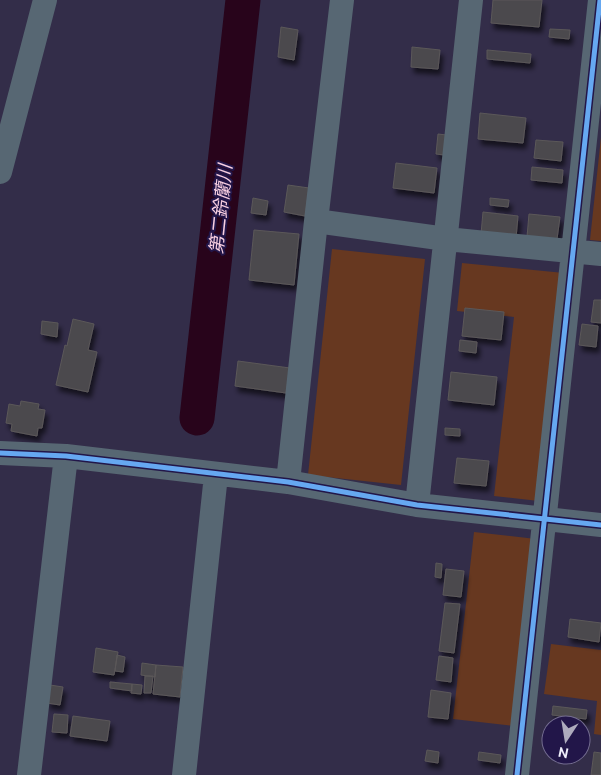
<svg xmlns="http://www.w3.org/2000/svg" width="601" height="775" font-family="Ubuntu,'Noto Sans JP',sans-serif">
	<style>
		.green { fill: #673820 }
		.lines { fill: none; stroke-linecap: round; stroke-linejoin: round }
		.river { stroke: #28041b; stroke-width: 35 }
		.building { fill: #4c494d; stroke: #5b5859; filter: url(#shadow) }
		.minor { stroke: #576773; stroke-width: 24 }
		.cycleway-casing { stroke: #221649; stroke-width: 8 }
		.cycleway { stroke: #66a8f1; stroke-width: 5 }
		.labels { text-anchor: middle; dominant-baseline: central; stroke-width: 4; stroke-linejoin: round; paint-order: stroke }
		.water-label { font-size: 18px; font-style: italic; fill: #f8cfe1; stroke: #221649 }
	</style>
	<defs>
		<filter id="shadow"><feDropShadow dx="3" dy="5.5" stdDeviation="2.5" flood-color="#0009"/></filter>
	</defs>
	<rect width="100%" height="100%" fill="#332d49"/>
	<path class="green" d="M601,137V241L590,240Z
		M332,249L425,259L401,485L308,475Z
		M462,263L564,273L539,501L494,496L514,317L457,311Z
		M474,532L536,539L515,726L453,719Z
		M551,644L601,650V735L594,734L597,701L544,694Z"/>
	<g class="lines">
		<path class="river" d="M197,418L243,0"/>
	</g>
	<path class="building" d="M493,0H542L539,27L491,23Z
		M281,27L298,30L294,60L278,57Z
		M550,29L570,30L569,39L549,37Z
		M412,47L440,50L438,69L411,67Z
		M487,50L531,54L530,63L487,59Z
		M480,113L526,118L523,143L478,139Z
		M438,134L455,136L453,156L436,154Z
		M536,140L563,142L561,161L534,158Z
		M396,163L437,168L434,193L393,188Z
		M532,167L563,170L562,183L531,180Z
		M288,185L309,188L305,216L284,212Z
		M253,198L268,201L266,215L251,213Z
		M490,198L509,200L508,207L490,205Z
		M483,212L518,216L516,238L481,234Z
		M529,214L560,217L557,239L527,237Z
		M254,230L299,234L294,285L249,280Z
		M594,300H601V323L591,322Z
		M465,308L504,312L501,340L462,336Z
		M73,319L94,324L88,350L97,352L88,392L56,385L65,345L67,346Z
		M42,321L58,323L57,337L41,334Z
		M582,324L598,326L596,347L579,345Z
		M460,340L477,342L476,353L459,351Z
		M238,361L290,368L286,393L235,386Z
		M451,372L497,377L494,405L448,400Z
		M21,401L39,404L38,409L45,410L42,428H38L37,436L11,431L12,424L6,423L9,404L20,406Z
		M445,428L460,429V436L445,435Z
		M457,458L489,461L486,486L454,483Z
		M436,563L442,564L441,578L435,577Z
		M446,569L464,571L461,597L443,595Z
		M445,603L460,604L454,653L439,651Z
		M570,619L601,623L599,642L568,637Z
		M96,648L118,652L114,675L93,672Z
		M117,655L125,657L123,672L115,671Z
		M439,656L453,658L451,682L436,680Z
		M142,663L156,665L155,677L141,675Z
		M156,665L183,667L180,697L153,694Z
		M145,676H153L151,693H144Z
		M110,682L132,684V691L110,688Z
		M132,684L142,685L141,694L131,693Z
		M50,685L63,687L60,705L47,703Z
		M431,690L451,693L448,719L428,717Z
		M553,706L587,710L586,719L552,715Z
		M54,714L68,715L67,733L52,732Z
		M73,716L110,721L107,741L70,736Z
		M427,750L439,752L438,763L425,761Z
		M479,752L501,755L500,763L478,760Z
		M594,752L601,753V775H591Z"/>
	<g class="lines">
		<path class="minor" d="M0,172L45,0
			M316,221L446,239L601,254
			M0,453L66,456L288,482L417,505L601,525
			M288,482L316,221L342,0
			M417,505L471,0
			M29,775L66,456
			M184,775L216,475
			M517,775L600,0"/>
		<g class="cycleway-casing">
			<path id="cycleway" d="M0,453L66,456L288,482L417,505L601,525
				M517,775L600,0"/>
		</g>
		<use href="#cycleway" class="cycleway"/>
	</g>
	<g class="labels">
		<g class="water-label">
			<text transform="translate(220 209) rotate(-84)">第二鈴蘭川</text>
		</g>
	</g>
	<g transform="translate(566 740) rotate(192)"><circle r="24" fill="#221649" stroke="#746d91"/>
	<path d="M0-4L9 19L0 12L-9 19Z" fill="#aeabbd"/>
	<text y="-8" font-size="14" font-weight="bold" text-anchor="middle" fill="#f0effc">N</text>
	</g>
</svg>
